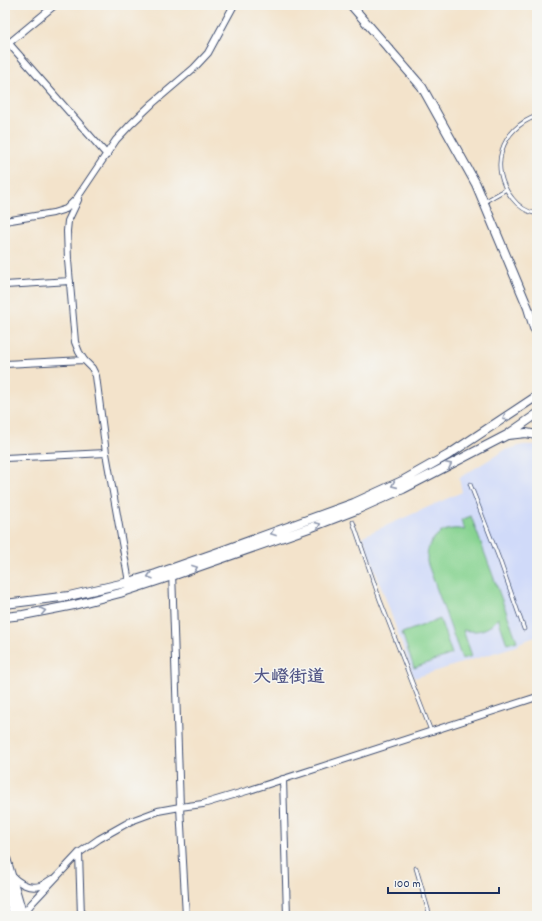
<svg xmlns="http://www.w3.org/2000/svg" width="542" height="921" font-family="Dekko,'LXGW WenKai TC',sans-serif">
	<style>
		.built { fill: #d0daf9 }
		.green { fill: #87d391; stroke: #518178 }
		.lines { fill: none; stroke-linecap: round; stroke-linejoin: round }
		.lane-casing { stroke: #3b4a6e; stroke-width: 4.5 }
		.street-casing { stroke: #3b4a6e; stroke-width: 8 }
		.secondary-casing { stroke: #3b4a6e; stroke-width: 10 }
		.highway-casing { stroke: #3b4a6e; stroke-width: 12 }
		.lane { stroke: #fff; stroke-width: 3 }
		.street { stroke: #fff; stroke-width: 6 }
		.secondary { stroke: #fff; stroke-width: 8 }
		.highway { stroke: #fff; stroke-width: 11 }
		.oneway { stroke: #8d97ae }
		.labels { text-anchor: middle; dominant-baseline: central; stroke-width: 3; stroke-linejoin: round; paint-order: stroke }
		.district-label { font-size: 18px; font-weight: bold; fill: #525686; stroke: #f6f6f2 }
	</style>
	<rect width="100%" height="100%" fill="#f6f6f2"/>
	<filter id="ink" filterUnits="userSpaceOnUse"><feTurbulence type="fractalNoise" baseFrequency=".025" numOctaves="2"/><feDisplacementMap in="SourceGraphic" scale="8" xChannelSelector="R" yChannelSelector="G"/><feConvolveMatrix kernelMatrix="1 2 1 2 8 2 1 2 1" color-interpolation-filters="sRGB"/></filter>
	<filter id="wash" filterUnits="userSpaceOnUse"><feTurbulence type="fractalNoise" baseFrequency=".012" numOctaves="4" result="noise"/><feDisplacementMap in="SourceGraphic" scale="16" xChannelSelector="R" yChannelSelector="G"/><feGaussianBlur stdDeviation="0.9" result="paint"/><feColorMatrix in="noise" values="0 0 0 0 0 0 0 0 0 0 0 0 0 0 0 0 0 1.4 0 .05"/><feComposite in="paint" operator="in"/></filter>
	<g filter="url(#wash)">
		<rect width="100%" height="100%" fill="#f3e3cb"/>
		<path class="built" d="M523,445H537V636L519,643V645L414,678L363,536L462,492L459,478L505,450Z"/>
		<path class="green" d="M471,516L517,641L507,644L498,618C489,630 478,633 463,630L472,656L462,659L427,562C427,558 427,553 428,549C434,532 449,526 465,530L461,520Z
			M440,619L452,654L414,668L402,633Z"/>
	</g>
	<g filter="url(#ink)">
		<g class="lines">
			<g class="lane-casing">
				<path id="lane" d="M537,116C501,128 488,168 512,198C518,206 527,212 537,214
					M484,202L505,190
					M470,484L500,561L524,629
					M353,522L380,600L431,731
					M416,868L430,916"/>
			</g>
			<g class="street-casing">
				<path id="street" d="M5,39L107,155
					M9,43L55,5
					M78,200L68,221L67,231L68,260L75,342L79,352L84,360L92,368L96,376L106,453
					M5,221L53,213L66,209L77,198L116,140L131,124L153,103L194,68L208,53L234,5
					M5,285L70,281
					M5,364L84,360
					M5,458L106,453L129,582
					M172,572L180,807L186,916
					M283,779L287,916
					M79,853L81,916
					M12,876C20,884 29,889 40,886C44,885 48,881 52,879
					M23,914L32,903L79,853L99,839L131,821L158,811L180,807L203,804L250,790L537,697"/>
			</g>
			<g class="secondary-casing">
				<path id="secondary" d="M351,5L422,87L476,184L528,308L534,328L537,332
					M508,435L526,433L537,435
					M5,604L69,596L129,582L156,574L227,549L354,503L402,481L448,455L537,396
					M5,617L23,615L74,605L120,593L172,576L312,527L356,510L403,489L507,435L537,414
					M5,855L23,916"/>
			</g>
			<g class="highway-casing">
				<path id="highway" d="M5,882L16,916"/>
			</g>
			<use href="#lane" class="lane"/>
			<use href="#street" class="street"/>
			<use href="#secondary" class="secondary"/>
			<use href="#highway" class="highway"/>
		</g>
		<defs><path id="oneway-chevron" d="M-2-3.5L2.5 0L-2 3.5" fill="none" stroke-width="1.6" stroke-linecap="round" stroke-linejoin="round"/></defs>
		<g class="oneway">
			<use href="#oneway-chevron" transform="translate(505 418) rotate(146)"/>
			<use href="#oneway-chevron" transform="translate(449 465) rotate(-27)"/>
			<use href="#oneway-chevron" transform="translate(394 485) rotate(156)"/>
			<use href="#oneway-chevron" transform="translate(318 525) rotate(-21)"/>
			<use href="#oneway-chevron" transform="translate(273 533) rotate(160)"/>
			<use href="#oneway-chevron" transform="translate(195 568) rotate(-20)"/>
			<use href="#oneway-chevron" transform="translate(150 576) rotate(163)"/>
			<use href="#oneway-chevron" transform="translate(43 611) rotate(-11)"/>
		</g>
	</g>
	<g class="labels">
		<g class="district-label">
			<text x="289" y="678">大嶝街道</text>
		</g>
	</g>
	<rect width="542" height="921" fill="none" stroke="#f6f6f2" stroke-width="20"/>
	<path d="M388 887v6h111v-6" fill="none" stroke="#1b2f5e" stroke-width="2"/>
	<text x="394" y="887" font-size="12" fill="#1b2f5e" stroke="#f6f6f2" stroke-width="3" paint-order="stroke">100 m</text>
</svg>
